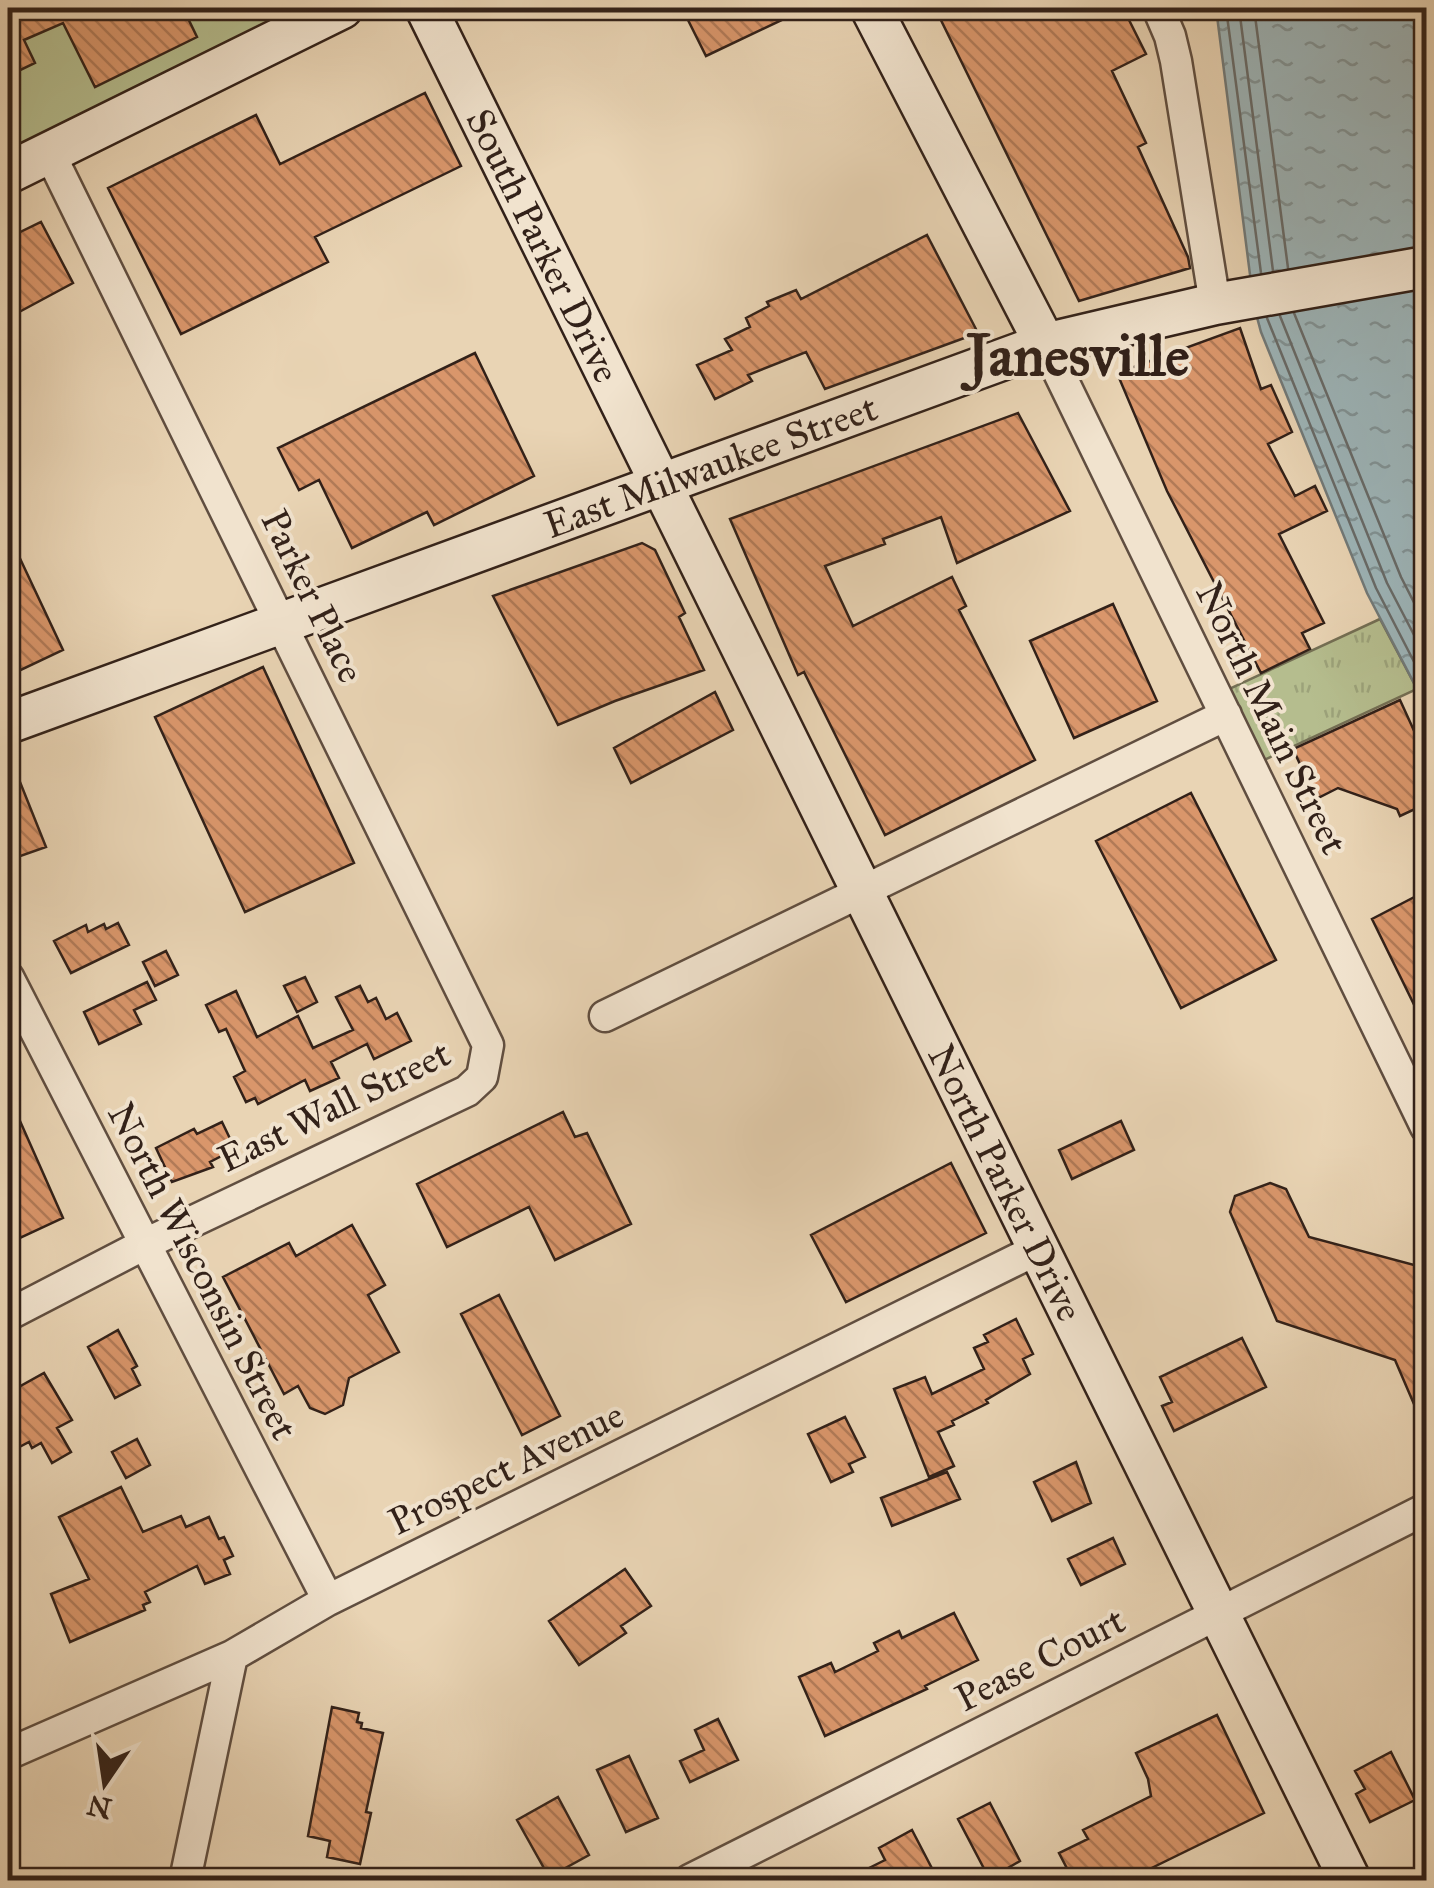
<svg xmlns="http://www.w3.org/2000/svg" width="1434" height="1888" font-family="'IM FELL Great Primer',serif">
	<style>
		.grass { fill: #b5bd8e; stroke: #746f54; stroke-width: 2.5 }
		.park { fill: url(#park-tufts); stroke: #746f54; stroke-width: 2.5 }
		.water { fill: url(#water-ripples); stroke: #727a79; stroke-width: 2.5 }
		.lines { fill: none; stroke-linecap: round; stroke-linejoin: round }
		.shore { stroke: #686b69; stroke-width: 2.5 }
		.building { fill: url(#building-back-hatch); stroke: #322119; stroke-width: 2.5 }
		.minor-casing { stroke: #604e40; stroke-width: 35 }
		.secondary-casing { stroke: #322119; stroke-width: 45 }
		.minor { stroke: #f1e3ce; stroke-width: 30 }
		.secondary { stroke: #f1e3ce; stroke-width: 40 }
		.labels { text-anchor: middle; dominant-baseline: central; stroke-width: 8; stroke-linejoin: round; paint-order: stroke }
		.street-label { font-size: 38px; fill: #322119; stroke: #f1e3ce }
		.town-label { font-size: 58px; font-weight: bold; fill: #322119; stroke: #f1e3ce }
	</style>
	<defs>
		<pattern id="park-tufts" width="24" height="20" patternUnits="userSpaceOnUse" patternTransform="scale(2.5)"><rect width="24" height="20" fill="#b5bd8e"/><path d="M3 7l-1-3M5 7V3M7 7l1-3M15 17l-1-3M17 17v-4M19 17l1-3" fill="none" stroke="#9ca27a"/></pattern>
		<pattern id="water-ripples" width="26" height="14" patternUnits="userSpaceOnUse" patternTransform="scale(2.5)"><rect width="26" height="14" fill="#9db5b9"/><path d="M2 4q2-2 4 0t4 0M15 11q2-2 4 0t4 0" fill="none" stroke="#819396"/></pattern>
		<pattern id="building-back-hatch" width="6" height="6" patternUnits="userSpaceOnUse" patternTransform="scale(2.5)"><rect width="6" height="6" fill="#d9966b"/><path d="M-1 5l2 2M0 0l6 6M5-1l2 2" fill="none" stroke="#b17a57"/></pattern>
	</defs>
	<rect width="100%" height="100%" fill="#e9d4b4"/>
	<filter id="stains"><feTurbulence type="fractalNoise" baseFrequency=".002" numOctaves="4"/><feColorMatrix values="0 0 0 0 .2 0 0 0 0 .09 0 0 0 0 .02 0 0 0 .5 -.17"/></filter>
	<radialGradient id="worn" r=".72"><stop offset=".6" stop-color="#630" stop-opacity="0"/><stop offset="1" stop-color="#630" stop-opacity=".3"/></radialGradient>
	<path class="grass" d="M8,8H342L8,173Z"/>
	<path class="park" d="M1380,619L1417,689L1251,766L1216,695Z"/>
	<path class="water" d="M1216,8H1426V706L1367,593L1261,332L1254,306Z"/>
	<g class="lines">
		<path class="shore" d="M1226,8L1261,273
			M1239,8L1273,271
			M1254,8L1288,268
			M1294,313L1401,577L1426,626
			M1280,316L1387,583L1426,658
			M1267,318L1376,588L1426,685"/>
	</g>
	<path class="building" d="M8,8H183L197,37L95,87L63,23L24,40L35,63L8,76Z
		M682,8H807L706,56Z
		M935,8H1123L1146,54L1112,71L1146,143L1138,147L1188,257L1190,268L1079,301Z
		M425,93L461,166L315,237L328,262L181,334L108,188L256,115L280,164Z
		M41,222L73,283L8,318V238Z
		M927,235L978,333L825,389L806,352L748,375L752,381L715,399L697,365L732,350L725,339L750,327L746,318L769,306L767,302L796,290L801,299Z
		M1240,328L1261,389L1271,385L1292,432L1268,444L1295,496L1315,486L1327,511L1279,534L1324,623L1302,633L1310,649L1261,673L1167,491L1117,373Z
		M475,353L534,476L434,525L427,512L352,548L319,480L299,490L278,448Z
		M1018,413L1070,511L957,563L941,517L883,539L885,544L825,566L853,626L952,577L966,606L959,610L1035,760L885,835L804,672L798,675L730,519Z
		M8,533L63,650L8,676Z
		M642,543L655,550L685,613L679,617L704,670L615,701L558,725L493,596Z
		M1113,604L1157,701L1074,738L1030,641Z
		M263,667L354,863L245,912L155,717Z
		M715,692L733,730L631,783L614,748Z
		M1400,700L1426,757V804L1400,816L1397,809L1338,788L1316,799L1293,749Z
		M8,757H10L46,847L12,859L8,848Z
		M1191,793L1276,960L1181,1008L1096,841Z
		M1426,891V1029L1372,919Z
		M118,923L129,945L71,973L54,941L86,925L88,932L104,924L106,929Z
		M166,951L178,975L155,986L143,962Z
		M305,977L317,1002L297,1012L284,986Z
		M147,982L156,1000L134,1010L141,1024L99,1044L84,1012Z
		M360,986L368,1002L376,998L386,1019L397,1013L411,1041L374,1059L367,1044L331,1062L339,1078L310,1091L305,1080L258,1104L255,1098L246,1102L234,1077L245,1071L226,1029L219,1032L206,1005L236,991L257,1037L298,1016L313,1048L353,1030L336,997Z
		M8,1094L63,1218L20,1238L18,1235L8,1241Z
		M563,1112L575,1137L587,1133L631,1224L555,1260L529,1207L447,1247L417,1184Z
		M1121,1121L1134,1150L1072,1179L1059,1150Z
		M222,1122L235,1149L210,1162L213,1167L172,1182L156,1148L194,1129L197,1134Z
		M951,1163L986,1233L846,1302L811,1235Z
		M1270,1183L1286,1189L1309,1237L1418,1266L1426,1284V1432L1395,1360L1277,1321L1230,1212L1235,1196Z
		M352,1225L385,1285L368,1295L399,1352L349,1378L343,1405L325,1414L310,1408L298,1386L284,1394L223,1277L289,1243L296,1256Z
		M499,1295L560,1416L522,1435L461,1314Z
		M1016,1319L1033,1354L1023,1359L1030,1374L986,1400L988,1403L952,1421L954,1425L938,1432L954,1466L929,1477L894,1389L925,1377L932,1394L984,1369L974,1348L988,1342L984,1335Z
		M118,1330L137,1366L132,1369L140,1385L115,1398L88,1347Z
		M1242,1338L1266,1387L1174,1431L1162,1406L1172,1402L1160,1377Z
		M44,1373L72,1420L57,1428L71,1452L52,1463L41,1443L32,1448L29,1442L8,1453V1393Z
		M845,1417L865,1457L849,1464L853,1472L831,1482L808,1434Z
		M137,1439L150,1465L126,1478L112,1452Z
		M1076,1462L1091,1503L1052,1521L1034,1482Z
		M947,1472L960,1499L892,1526L881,1498Z
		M121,1487L143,1532L181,1516L186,1527L209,1517L219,1539L224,1537L233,1556L224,1560L230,1574L205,1584L197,1566L145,1592L150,1602L143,1605L145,1610L70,1642L51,1594L89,1579L59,1517Z
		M1113,1538L1125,1564L1081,1585L1068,1559Z
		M625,1569L651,1606L621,1626L626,1633L579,1665L549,1621Z
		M954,1613L978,1660L925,1686L927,1689L825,1736L799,1677L831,1663L835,1672L878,1651L874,1643L899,1631L902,1638Z
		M332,1707L359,1713L357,1722L362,1723L361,1728L383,1733L366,1812L371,1813L360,1864L327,1857L330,1841L308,1836Z
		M1217,1715L1264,1813L1127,1880H1073L1059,1853L1088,1839L1083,1830L1151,1796L1148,1779L1136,1753Z
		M718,1719L738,1760L690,1782L680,1761L704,1750L695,1730Z
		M1391,1752L1415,1800L1370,1822L1356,1794L1365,1789L1355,1771Z
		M629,1756L658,1818L626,1832L597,1770Z
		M558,1797L589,1855L549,1877L517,1820Z
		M990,1803L1020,1861L1008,1868L1010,1872L995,1880H990L958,1819Z
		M912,1830L938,1880H845L885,1860L879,1848Z"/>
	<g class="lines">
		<g class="minor-casing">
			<path id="minor" d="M1158,8L1170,36L1176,61L1215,304
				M1045,344L1426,1127
				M8,977L328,1600
				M605,1016L1226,715
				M8,1315L143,1245L467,1091L482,1077L488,1045L49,152
				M8,1754L232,1656L328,1600L1038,1249
				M185,1880L232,1656
				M690,1880L1426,1509"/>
		</g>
		<g class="secondary-casing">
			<g id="secondary">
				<path id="s1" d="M426,8L1350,1880"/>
				<path d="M871,8L1045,344"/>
				<path d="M8,173L342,8"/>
				<path id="s2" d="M8,723L1045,344L1215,304L1426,267"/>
			</g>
		</g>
		<use href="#minor" class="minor"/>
		<use href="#secondary" class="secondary"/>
	</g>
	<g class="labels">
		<g class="street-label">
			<text stroke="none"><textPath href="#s1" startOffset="265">South Parker Drive</textPath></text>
			<text stroke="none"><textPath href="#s2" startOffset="748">East Milwaukee Street</textPath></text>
			<text transform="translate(313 596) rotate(64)">Parker Place</text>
			<text transform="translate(1272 718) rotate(64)">North Main Street</text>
			<text transform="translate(334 1106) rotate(-26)">East Wall Street</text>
			<text stroke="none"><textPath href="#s1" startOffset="1310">North Parker Drive</textPath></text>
			<text transform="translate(203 1271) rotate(63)">North Wisconsin Street</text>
			<text transform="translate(506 1468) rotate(-26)">Prospect Avenue</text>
			<text transform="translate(1040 1659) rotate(-27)">Pease Court</text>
		</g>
		<g class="town-label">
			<text x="1078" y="355">Janesville</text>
		</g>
	</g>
	<rect width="1434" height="1888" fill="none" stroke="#e9d4b4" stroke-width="40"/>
	<rect x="10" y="10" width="1414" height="1868" fill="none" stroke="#322119" stroke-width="5"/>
	<rect x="20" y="20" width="1394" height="1848" fill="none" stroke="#322119" stroke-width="2.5"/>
	<g transform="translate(105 1783) rotate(193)" stroke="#f1e3ce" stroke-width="8" paint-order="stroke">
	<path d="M0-8L18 38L0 25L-18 38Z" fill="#322119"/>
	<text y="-15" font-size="28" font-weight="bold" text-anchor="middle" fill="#322119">N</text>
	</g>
	<rect width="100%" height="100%" filter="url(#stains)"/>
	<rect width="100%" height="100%" fill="url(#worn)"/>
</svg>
